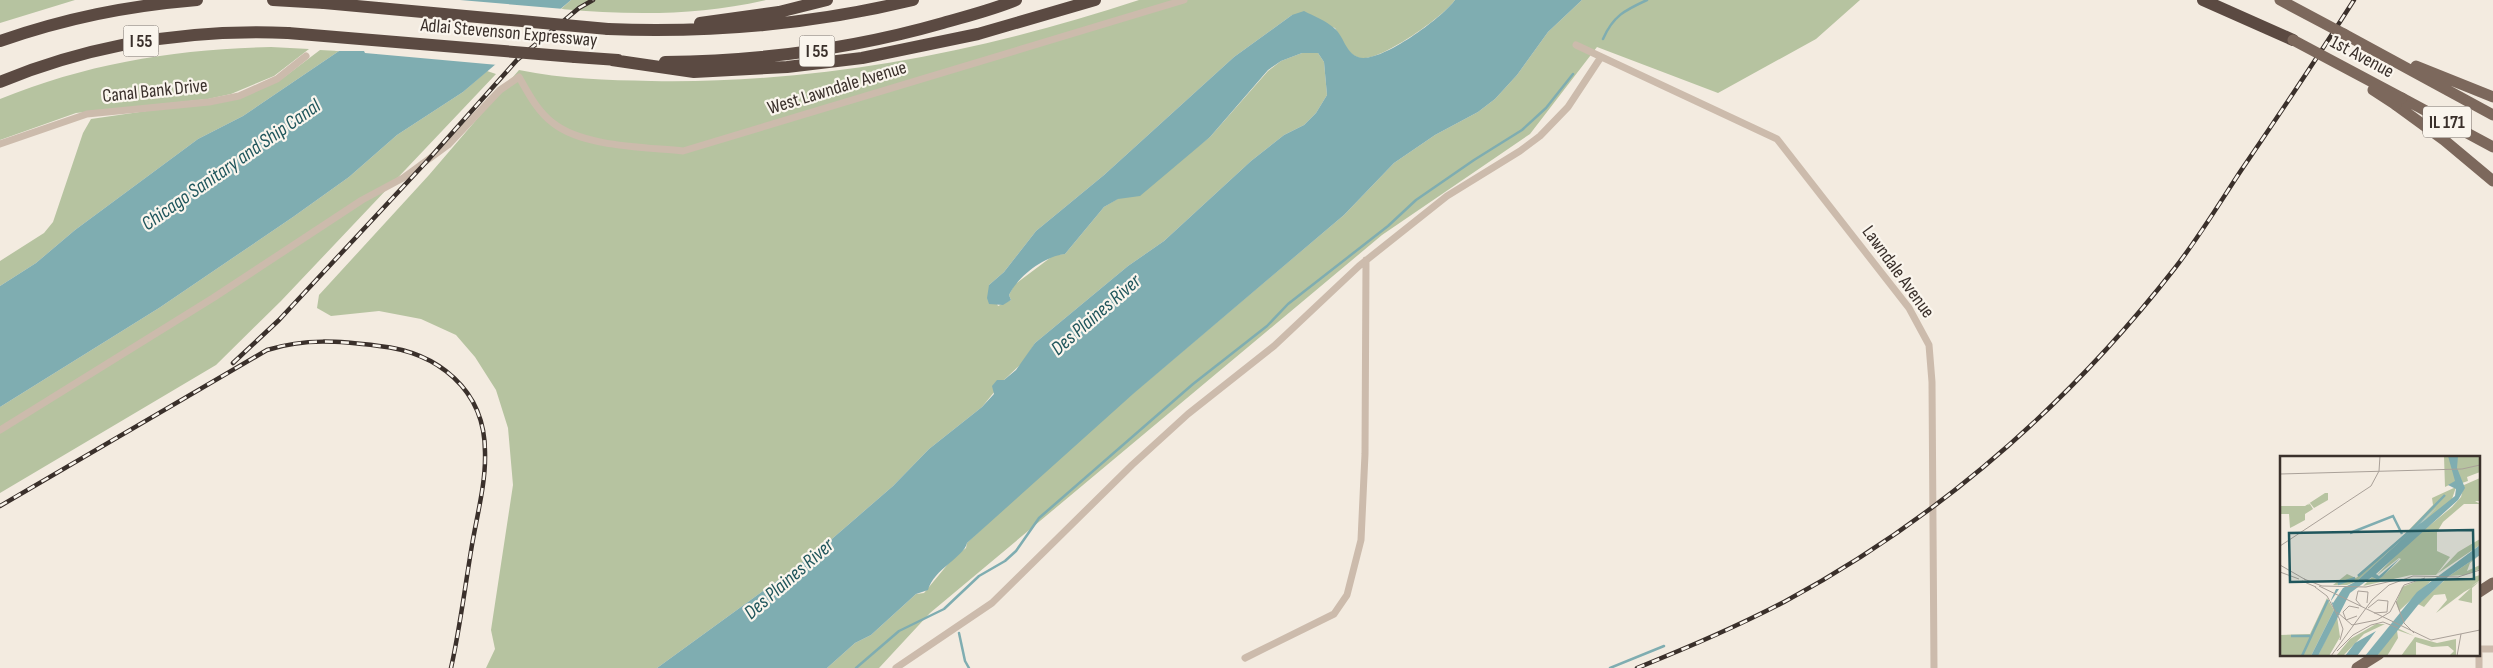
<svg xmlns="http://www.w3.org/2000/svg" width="2493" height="668" font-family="'Sofia Sans Condensed',sans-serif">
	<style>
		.green { fill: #b6c3a0 }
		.water { fill: #7fadb1 }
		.pier { fill: #f3ebe0 }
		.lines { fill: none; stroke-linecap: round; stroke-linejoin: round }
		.stream { stroke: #7fadb1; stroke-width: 2.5 }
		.minor { stroke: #ccbbac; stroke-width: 7 }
		.primary { stroke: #7c685c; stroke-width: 11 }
		.motorway { stroke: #5b4a42; stroke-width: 12 }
		.rail-casing { stroke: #3a302b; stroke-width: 4.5 }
		.rail { stroke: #faf5ed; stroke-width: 2.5; stroke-dasharray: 8; stroke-linecap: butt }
		.primary-bridge { stroke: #7c685c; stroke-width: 11 }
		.motorway-bridge { stroke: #5b4a42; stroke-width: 12 }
		.labels { text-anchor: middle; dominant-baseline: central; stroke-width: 4.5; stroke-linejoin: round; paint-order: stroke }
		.shield { fill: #faf5ed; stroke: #746b65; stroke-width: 1 }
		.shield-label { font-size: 18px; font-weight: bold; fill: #3a302b }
		.street-label { font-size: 19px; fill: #3a302b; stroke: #faf5ed }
		.water-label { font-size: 20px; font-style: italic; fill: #20565c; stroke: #faf5ed }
		.inset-river { fill: none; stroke: #7fadb1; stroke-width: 2.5 }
		.inset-road { fill: none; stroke: #a9a098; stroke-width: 1 }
		.view { fill: #20565c; fill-opacity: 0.15; stroke: #20565c; stroke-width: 2.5 }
		.inset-edge { fill: none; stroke: #3a302b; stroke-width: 2.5 }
	</style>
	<rect width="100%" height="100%" fill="#f3ebe0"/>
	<path class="green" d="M0,0H75L0,23Z
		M571,0H766C697,16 630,15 561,9Z
		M1139,0H1455C1443,17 1380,62 1360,58C1347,55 1341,38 1335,28L1292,15L1234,57L1104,175L1036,231L1004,272L989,285L998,306L1011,300L1009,295L1014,285L1054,255L1065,254L1104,207L1174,165L1210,137L1268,71L1281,61L1302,53H1318L1324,62L1327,95L1316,113L1304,125L1284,135L1251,161L1164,241L1128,266L1035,343L1023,362L1004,380L982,407L929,449L893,486L818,551L657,668H486L495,649L491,630L513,485L508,428L496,390L475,357L456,335L421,319L379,311L331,316L317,308L319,295L429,175L519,70C563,79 607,80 651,81C817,84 982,52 1139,0Z
		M1582,0H1860L1816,39L1718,93L1597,47L1530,134L1382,235L930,613L879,668H827L855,643L871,635L916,594L924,593L953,558L966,548L967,543L1060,455L1344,215L1394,163L1435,135L1478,112L1495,99L1517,75L1548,32Z
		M271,47L309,49L274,76L231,94L208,99L76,113L0,140V99C88,63 177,49 271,47Z
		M320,50L339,51L243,116L198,139L75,230L36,263L0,286V261L44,233L53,222L83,133L91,119L243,97L283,78Z
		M487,71L496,74L281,301L216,365L0,493V407L159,308L293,217L349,177L397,135L463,92Z"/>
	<path class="water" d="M383,0H571L463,92L397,135L349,177L293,217L159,308L0,407V286L36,263L75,230L198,139L243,116L339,51Z
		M1455,0H1582L1548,32L1517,75L1495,99L1478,112L1435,135L1394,163L1344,215L1133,394L967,543C964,557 934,569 928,590L916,594L871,635L855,643L827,668H657L818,551L893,486L929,449L982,407L994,394L992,386L997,380H1004L1016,370L1035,343L1128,266L1164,241L1251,161L1284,135L1304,125L1316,113L1327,95L1324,62L1318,53H1302L1281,61L1268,70L1210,137L1140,196L1118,199L1104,207L1065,254C1045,256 1018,276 1009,295L1011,300L1003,305L989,304L987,298L989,285L1004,272L1036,231L1104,175L1234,57L1292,15L1304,11C1314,16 1326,21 1334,28C1344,36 1345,52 1358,57C1379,65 1443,17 1455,0Z"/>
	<path class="pier" d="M380,0H460L564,9L498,65L365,53L364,51H335Z"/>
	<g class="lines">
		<path class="stream" d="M1603,39C1613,16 1625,10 1647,0
			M959,633L965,661L969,668
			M856,668L899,631L944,609L979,576L1005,561L1016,551L1039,518L1193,384L1267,326L1288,304L1388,226L1416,200L1474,160L1522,130L1546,108L1573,74
			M1610,668L1664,646"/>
		<path class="minor" d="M1576,45L1777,139L1909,308L1929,345L1932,382L1934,668
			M0,144L87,114L209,102L239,96L277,79L306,56
			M0,430L213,298L362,200L403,178L448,145L500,90L519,77C528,93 538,112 553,123C583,147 645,147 683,151L1184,0
			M2479,649H2493
			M2479,654V668
			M1245,658L1334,614L1347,595L1361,540L1365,454L1366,260
			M896,668L992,603L1132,465L1188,414L1274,346L1359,266L1447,196L1520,151L1540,136L1568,107L1601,57"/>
		<path class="primary" d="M2344,34L2493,115
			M2416,66L2493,97
			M2402,98L2493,147
			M2396,105L2444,140L2493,181
			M2479,592L2493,583
			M2357,668L2379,654"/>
		<path class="motorway" d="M273,0L324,3
			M2203,0L2293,40
			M700,23L779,12L827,0
			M608,29C713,33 811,25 913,0
			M0,41C67,18 126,6 197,0
			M575,57L618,60
			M612,60L694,72L787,67L862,58L978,34L1095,0
			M665,62C760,61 852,49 943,23C967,16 992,10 1016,0
			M0,82C92,44 189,29 288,33"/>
		<g class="rail-casing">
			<path id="rail" d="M233,363L279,320L428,160L517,60L579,8L593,0
				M0,506L267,350C306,338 339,341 379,346C437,352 485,389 485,452C486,483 477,515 472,545C465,586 460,628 451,668
				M1637,668C1687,648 1736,627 1784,602C1938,519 2068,405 2175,268C2199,237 2219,204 2240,172C2279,115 2317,58 2354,0"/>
		</g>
		<use href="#rail" class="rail"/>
		<path class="primary-bridge" d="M2280,0L2344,34
			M2293,40L2402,98
			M2373,90L2396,105"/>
		<path class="motorway-bridge" d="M324,3L608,29
			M288,33L575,57"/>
	</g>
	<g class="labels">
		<g class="shield">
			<rect x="123.5" y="25.5" width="35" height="31" rx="4"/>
			<rect x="799.5" y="35.5" width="35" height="31" rx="4"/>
			<rect x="2423" y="106.5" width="48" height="31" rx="4"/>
		</g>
		<g class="shield-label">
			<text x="141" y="41">I 55</text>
			<text x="817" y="51">I 55</text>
			<text x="2447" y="122">IL 171</text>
		</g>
		<g class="street-label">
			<text transform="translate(509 33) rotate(5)">Adlai Stevenson Expressway</text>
			<text transform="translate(2362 57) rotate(28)">1st Avenue</text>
			<text transform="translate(837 88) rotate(-17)">West Lawndale Avenue</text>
			<text transform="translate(155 91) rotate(-6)">Canal Bank Drive</text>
			<text transform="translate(1898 272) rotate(54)">Lawndale Avenue</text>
		</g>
		<g class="water-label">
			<text transform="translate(231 165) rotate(-35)">Chicago Sanitary and Ship Canal</text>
			<text transform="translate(1096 315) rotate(-41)">Des Plaines River</text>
			<text transform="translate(789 579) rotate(-41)">Des Plaines River</text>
		</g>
	</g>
	<g transform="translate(2280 456)">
		<rect width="200" height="200" fill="#f3ebe0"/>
		<path d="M164,0H200V16L187,21L188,25L182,27L181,23L165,31ZM200,22V45H195L200,48H184L163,66L157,76V95L170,101L156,119H131L83,130L92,121L98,124L117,107L121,103L119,102L96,120L127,88L172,51L181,41L184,29ZM176,31L171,46L140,69L157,51L77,125L67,129H53L67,118L76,122L124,79L153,49L152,42ZM45,37H48V44L34,52L30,47L27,49L30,48L33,53L25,58V64L14,70L10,72L9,58H0V50H25ZM200,83V89L157,118L178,96ZM200,99L190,107L187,115L200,109V113L185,119L169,120ZM200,119V124L156,157L167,144L165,138L154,139L144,151L138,148L165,124H184ZM142,123H153L119,155L116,147L122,131ZM200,125L192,132V147L178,144L191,132L177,140L178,139ZM47,142L54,154L31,200H0V179L30,178ZM57,160L60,181L49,200H38ZM96,168H105L84,178L63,200H56L70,183ZM117,172L134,180L117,174L118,182L107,200H97ZM135,181L157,187L176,183V200H169L174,195L168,190L152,191L136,186V200H121Z" fill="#b6c3a0"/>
		<path d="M168,0H178L177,12L185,32L178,44L96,118L99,120L120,102L103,120L98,124L92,121L70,137L38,200H31L54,154L51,144L56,133H59L51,145L53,147L63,132L77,125L158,50L140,68L175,40L176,33L168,29L175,25ZM200,89V99L169,120L138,149L97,200H85L137,136ZM96,175L77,200H65L75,187Z" fill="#7fadb1"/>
		<path class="inset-river" d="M70,77L113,60L122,78M78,120L130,75L165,39M58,128L75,122M11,180H30M22,200L48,144"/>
		<path class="inset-road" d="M0,18L182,13L200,9M0,90L91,30L99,15L100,0M0,109L26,124M0,116L19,123M24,123L42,130L86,131L116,124M22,125L36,131M39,130L151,184L200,174M35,131L47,140L59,162L63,173L60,184M116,145L124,167L134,177M82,151L76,144L78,135L88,136L87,147M88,152L98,144L108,145L107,156L94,157M57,156L72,169L97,164L110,156L124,129L145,122M77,160L66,164L63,156L69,150L79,152M57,195L73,179L91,169L103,166L118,172M51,200L92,144L109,129L133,120L178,121L200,114M177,200L181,178"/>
		<path class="view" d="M193,74L194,123L10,126L9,77Z"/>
		<rect width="200" height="200" class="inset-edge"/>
	</g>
</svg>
